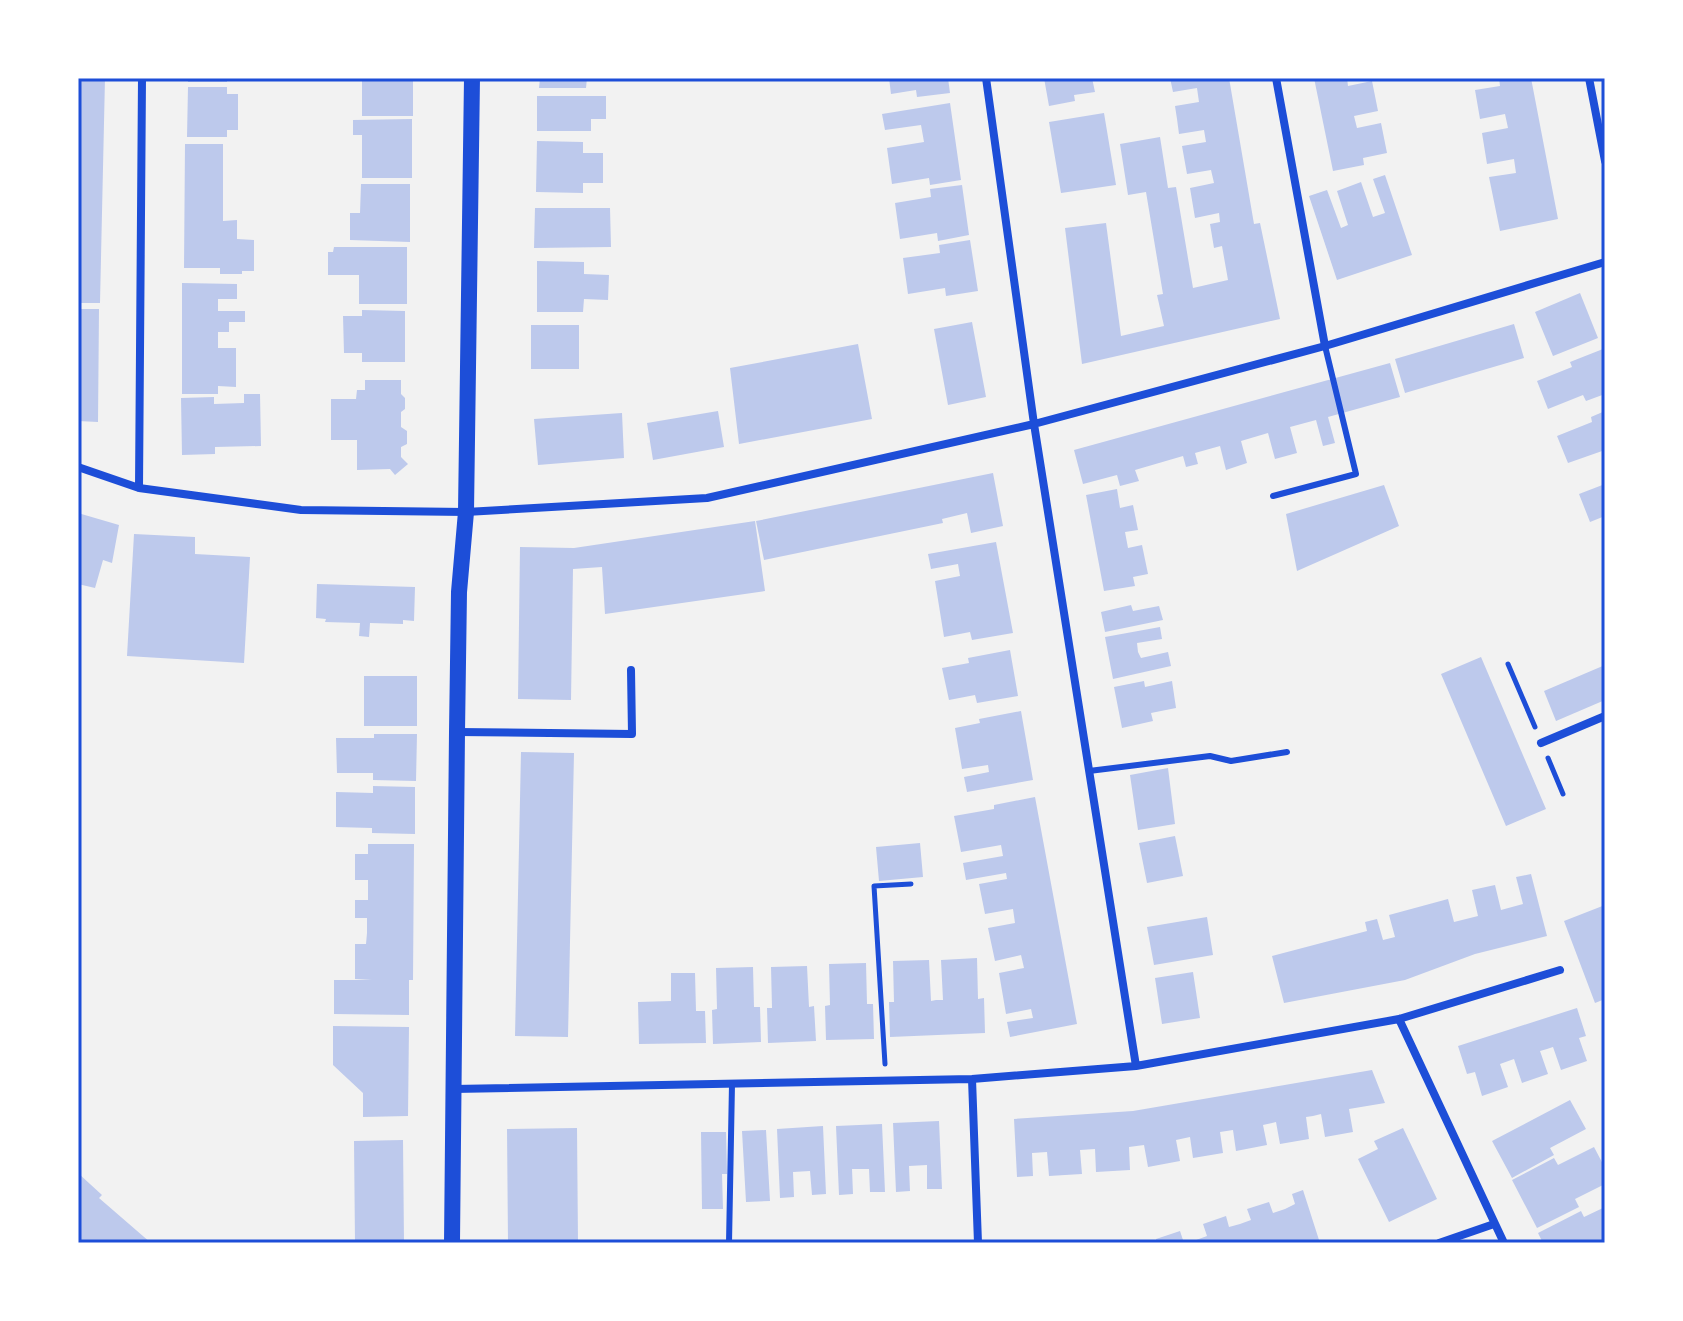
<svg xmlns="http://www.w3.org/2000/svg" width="1683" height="1321" font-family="'Open Sans',sans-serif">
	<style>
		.building { fill: #bdc9ec }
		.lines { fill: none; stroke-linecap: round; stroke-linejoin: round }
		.path { stroke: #1d4ed8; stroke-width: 5 }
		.service { stroke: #1d4ed8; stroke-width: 6 }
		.minor { stroke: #1d4ed8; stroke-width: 8 }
		.secondary { stroke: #1d4ed8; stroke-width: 16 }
		.neatline { fill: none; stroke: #1d4ed8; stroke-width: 3 }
	</style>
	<rect width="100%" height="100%" fill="#f2f2f2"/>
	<path class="building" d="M78,78H105L100,303H78Z
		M188,78H227V82H188Z
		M362,78H413V116H362Z
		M540,78H587L586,88H539Z
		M889,78H948L950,93L917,97L916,90L891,94Z
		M1044,78H1092L1095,92L1074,95L1075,101L1049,106Z
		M1170,78H1229L1254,224L1260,223L1280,319L1082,364L1065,228L1106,223L1121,336L1164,326L1157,295L1163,294L1146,192L1128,195L1120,144L1160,137L1168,188L1176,187L1193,288L1228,280L1222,246L1214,248L1210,224L1220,222L1219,213L1195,218L1190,188L1214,183L1211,170L1187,174L1182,146L1206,142L1204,130L1179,134L1177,119L1175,106L1199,102L1197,88L1173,92Z
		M1314,78H1347L1348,86L1372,81L1378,111L1354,116L1357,128L1381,123L1387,153L1363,158L1364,165L1333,171Z
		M1499,78H1531L1558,219L1500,231L1489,177L1516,173L1514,159L1487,164L1482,133L1508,128L1505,114L1480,119L1475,90L1500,86Z
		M188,87H227V94H238V130H227V137H187Z
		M537,96H606V119H591V131H537Z
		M950,103L961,180L930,185L929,178L892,184L887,148L924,142L921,125L885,130L882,114Z
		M1104,113L1116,185L1061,193L1049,122Z
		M412,119V178H362V135H353V120Z
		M537,141L583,142V153H603V183H583V193L536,192Z
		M185,144H223V221L237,220V239L254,240V271H242V274H220V268H184Z
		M1385,175L1412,255L1337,280L1309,196L1327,190L1341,228L1348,225L1337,191L1361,182L1373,217L1385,213L1373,179Z
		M361,184H410V242L350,240V213H360Z
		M962,185L969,235L938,241L937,233L900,239L895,203L931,197L930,189Z
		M535,208H610L611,247L534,248Z
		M970,240L978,291L946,296L945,288L908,294L903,258L940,253L939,245Z
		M334,247H407V304H359V275H328V252H333Z
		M537,261L584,262V274L609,275L608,300L584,299L583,312H537Z
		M182,283L237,284V299H218V311H245V322H229V332H218V348H236V387L218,386V394H182Z
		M1580,293L1598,338L1553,356L1535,312Z
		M78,309H99L98,422L78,421Z
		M362,310L405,311V362H362V353H344L343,316H362Z
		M972,322L986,397L948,405L934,329Z
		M1514,324L1524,358L1405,393L1395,359Z
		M531,325H579V369H531Z
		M858,344L872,419L739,444L730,368Z
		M1603,349L1605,394L1586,401L1583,395L1548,409L1537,381L1572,367L1570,362Z
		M1390,363L1400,397L1328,417L1335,443L1323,446L1316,420L1290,427L1297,453L1275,459L1268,433L1241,441L1247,463L1226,470L1220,446L1195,453L1198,464L1186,467L1183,456L1135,470L1139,481L1120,486L1117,475L1083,484L1074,450Z
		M365,380H401V394L405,398V409L401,412V427L407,431V444L401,447V457L408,464L395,475L390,469L357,470V440H331V399H356L357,390H365Z
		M244,394H260L261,446L215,447V454L182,455L181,398L214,397V404L244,403Z
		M718,411L724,447L653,460L647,423Z
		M1605,411V450L1568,463L1557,436L1592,422L1591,417Z
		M622,413L624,458L538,465L534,419Z
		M993,473L1003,526L971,533L967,513L942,519L943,523L764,560L756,521Z
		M1605,484V516L1590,522L1579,494Z
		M1384,485L1399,526L1297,571L1286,514Z
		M1117,489L1120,508L1133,505L1138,530L1125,532L1128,548L1142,545L1148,574L1133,577L1135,586L1104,591L1086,495Z
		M78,513L119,525L112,563L103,560L95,588L78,584Z
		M755,521L765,591L605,614L602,567L573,569L571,700L518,699L520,547L574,548Z
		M134,534L195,537V554L250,557L244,663L127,656Z
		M996,542L1013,633L972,640L970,632L944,637L935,581L960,576L958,564L931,569L928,554Z
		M317,584L415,587L414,621L403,620V624L370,623L369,637L359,636L360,623L325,622L326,619L316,618Z
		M1131,605L1133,611L1159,606L1163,620L1105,632L1101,612Z
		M1160,627L1162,639L1137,643L1138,652L1141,658L1168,652L1171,666L1113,679L1105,637Z
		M1010,650L1018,696L977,703L975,695L949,700L942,668L969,663L968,658Z
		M1481,657L1546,809L1506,826L1441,674Z
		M1605,665V700L1556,721L1544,691Z
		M364,676H417V726H364Z
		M1144,681L1145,687L1172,681L1176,708L1151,713L1153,721L1122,728L1114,687Z
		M1021,711L1033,780L967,792L964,777L989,772L988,765L962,769L955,728L980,723L979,719Z
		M374,734H417L416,781L373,780V773H337L336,738H374Z
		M521,752L574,753L568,1037L515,1036Z
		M1168,768L1175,824L1138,830L1130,775Z
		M373,786L415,787V834L372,833V828L336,827V792L373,793Z
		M1035,797L1077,1024L1010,1037L1007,1022L1033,1018L1031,1009L1006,1014L999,973L1024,968L1021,955L995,961L988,928L1015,923L1013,909L985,914L979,884L1007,879L1006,873L966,880L963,863L1003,856L1001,845L961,852L954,816L994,809V805Z
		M1175,836L1183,876L1147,883L1139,843Z
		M920,843L923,877L879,881L876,847Z
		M368,844H414L413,980H409V1015L334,1014V980H372L355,979V944H366L367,933V918H355V900H368V880H355V854H368Z
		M1531,874L1547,936L1475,954L1405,980L1284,1003L1272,956L1367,931L1365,922L1377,919L1383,940L1395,937L1389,915L1448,899L1454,922L1478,916L1472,890L1495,885L1501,910L1523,904L1516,877Z
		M1605,905V999L1595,1003L1564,921Z
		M1207,917L1213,955L1154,965L1147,927Z
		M977,958L978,999L984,998L985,1033L890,1037L889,1002H894L893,961L929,960L931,1001L936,1000H943L941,960Z
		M866,963L867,1004H873L874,1039L826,1040L825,1006L830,1005L829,964Z
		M807,966L809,1007L814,1006L816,1041L768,1043L767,1008H772L771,967Z
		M753,967L754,1007H760L761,1042L713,1044L712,1010L717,1009L716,968Z
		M1193,972L1200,1018L1162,1024L1155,978Z
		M671,973H695L696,1011H705L706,1043L639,1044L638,1002L671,1001Z
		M1577,1008L1586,1036L1579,1038L1587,1061L1561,1070L1553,1047L1547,1049L1540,1051L1548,1074L1522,1083L1514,1059L1500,1064L1508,1087L1482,1096L1475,1072L1467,1074L1458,1046Z
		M333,1026L409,1027L408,1116L363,1117V1093L333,1065Z
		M1372,1070L1385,1103L1349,1109L1353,1132L1325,1137L1321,1114L1313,1116L1306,1117L1309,1139L1280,1144L1276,1122L1263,1125L1267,1145L1236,1151L1233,1130L1220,1132L1223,1153L1193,1158L1190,1137L1176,1140L1180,1161L1148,1167L1144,1145L1129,1147L1130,1170L1096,1172L1095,1149L1080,1150L1082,1174L1065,1175L1049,1176L1047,1152L1032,1153L1033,1176L1017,1177L1014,1119L1133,1111Z
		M1570,1100L1586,1129L1550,1148L1554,1155L1512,1178L1492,1141Z
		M939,1121L942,1189H927V1165L909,1166L910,1191L896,1192L893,1123Z
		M882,1124L885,1192H870L869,1169H852L853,1194L839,1195L836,1126Z
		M823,1126L826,1194L812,1195L810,1171L793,1172L794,1197L780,1198L777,1129Z
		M577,1128L578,1243H508L507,1129Z
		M1403,1128L1437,1199L1389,1222L1358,1159L1378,1149L1374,1141Z
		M766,1130L770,1201L746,1202L742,1131Z
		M701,1132H726L727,1174H722L723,1209H702Z
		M403,1140L404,1243H355L354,1141Z
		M1594,1147L1605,1168V1184L1575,1199L1579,1207L1537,1228L1512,1180L1554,1158L1558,1165Z
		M78,1173L102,1195L99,1198L151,1243H85L78,1237Z
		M1303,1190L1319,1240L1311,1243H1188L1207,1236L1203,1224L1226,1216L1229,1227L1240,1224L1251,1220L1247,1209L1269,1202L1273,1213L1285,1209L1295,1204L1292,1194Z
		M1605,1207V1243H1543L1538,1233L1581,1211L1584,1217Z
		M1180,1231L1184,1243H1157L1156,1239Z"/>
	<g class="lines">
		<path class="path" d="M1508,664L1535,727
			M1548,758L1563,794
			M885,1064L874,886L911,884"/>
		<path class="service" d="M1273,496L1356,474L1325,346
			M1089,771L1210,756L1231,761L1287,752
			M729,1243L732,1084"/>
		<path class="minor" d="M986,78L1034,424L1136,1066
			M1276,78L1325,346
			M1589,78L1605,161
			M78,467L139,488L301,510L466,512L707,498L1034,424L1325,346L1605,262
			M139,488L142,78
			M457,732L632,734L631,670
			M1541,743L1605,716
			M1399,1019L1504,1243
			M972,1079L978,1243
			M453,1089L972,1079L1136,1066L1399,1019L1560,970
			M1439,1243L1494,1224"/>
		<path class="secondary" d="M452,1243L457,732L459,592L466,512L472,78"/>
	</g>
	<rect width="1683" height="1321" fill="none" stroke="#ffffff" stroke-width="160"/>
	<rect x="80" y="80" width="1523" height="1161" class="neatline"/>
</svg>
